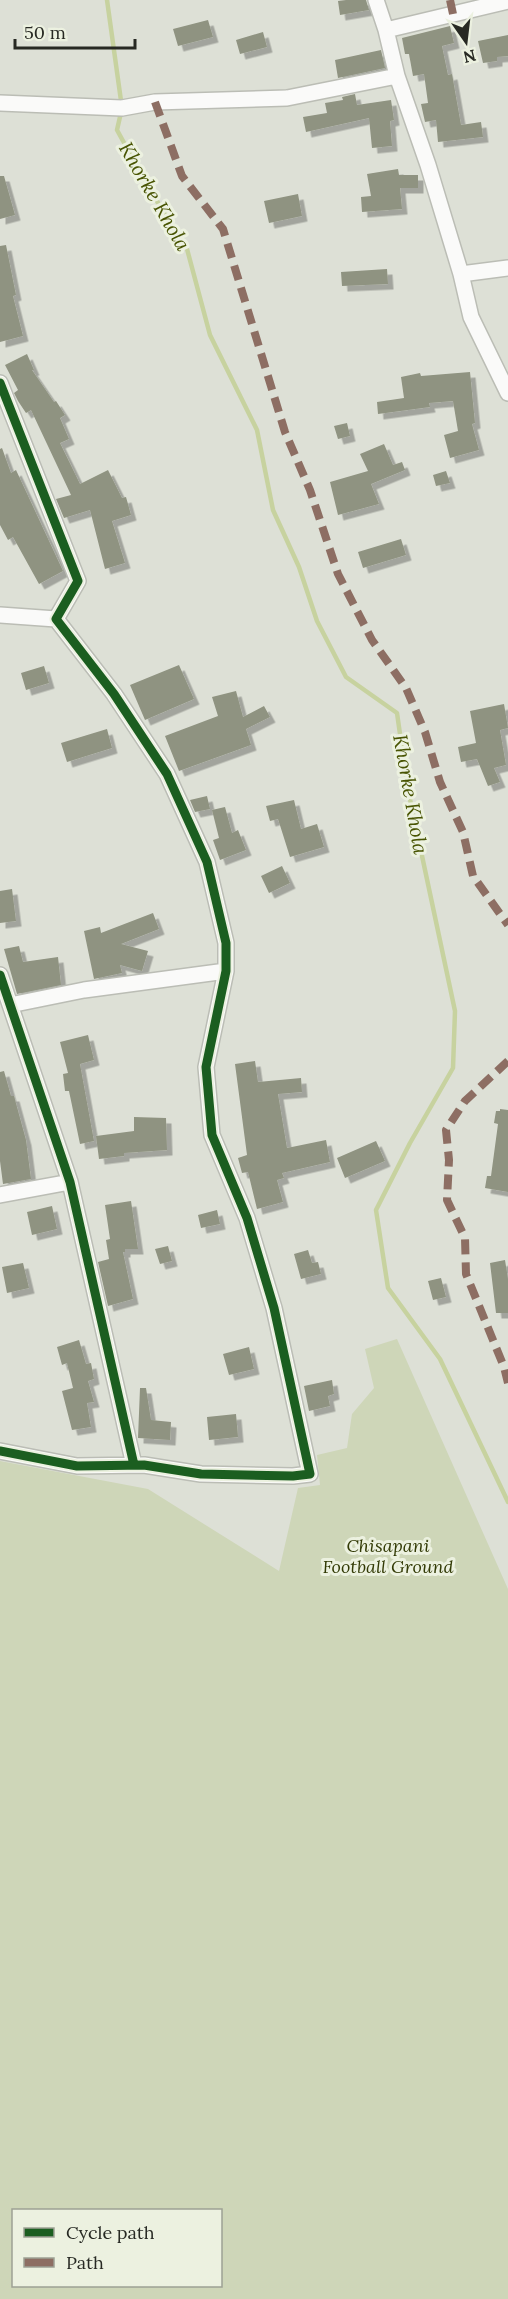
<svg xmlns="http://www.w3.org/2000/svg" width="508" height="2299" font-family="Lora,serif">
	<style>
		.green { fill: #ced6b8; fill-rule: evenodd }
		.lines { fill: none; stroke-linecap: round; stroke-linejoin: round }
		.stream { stroke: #c7d29f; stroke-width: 4.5 }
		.building { fill: #8f9381; filter: url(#shadow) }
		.street-casing { stroke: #bbbdb5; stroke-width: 18 }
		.street { stroke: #fafaf9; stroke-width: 15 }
		.quiet { stroke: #8d6e63; stroke-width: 8; stroke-dasharray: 15 8; stroke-linecap: butt }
		.cycleway-casing { stroke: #ecf1e0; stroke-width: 13 }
		.cycleway { stroke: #1b5e20; stroke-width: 9 }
		.labels { text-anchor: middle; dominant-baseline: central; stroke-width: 6; stroke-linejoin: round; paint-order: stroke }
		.park-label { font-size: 18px; font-style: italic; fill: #323a05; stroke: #ecf1e0 }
		.water-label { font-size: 20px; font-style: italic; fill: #485402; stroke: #ecf1e0 }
	</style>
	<defs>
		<filter id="shadow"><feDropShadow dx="5.5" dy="5.5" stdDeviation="0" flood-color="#0004"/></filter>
	</defs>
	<rect width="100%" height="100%" fill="#dde0d6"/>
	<path class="green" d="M397,1339L508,1589V2299H0V1461L148,1489L279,1571L298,1488L320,1485L317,1455L347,1448L352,1414L374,1388L365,1349ZM220,2210V2286H14V2210Z"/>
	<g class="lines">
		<path class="stream" d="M107,0L122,108L117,130L150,190L187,249L210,335L257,430L273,510L299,567L317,621L346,677L397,713L408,790L455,1011L453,1068L410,1143L376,1210L388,1288L440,1359L508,1502"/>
	</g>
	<path class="building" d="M346,0H366L369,10L340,15L338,1Z
		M208,20L213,37L178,46L173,29Z
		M450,26L454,43L442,46L448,75L452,74L461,125L481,122L483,137L438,142L436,120L425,122L421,104L428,103L424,74L413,76L409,54H405L402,38Z
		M263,32L267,47L240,54L236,40Z
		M508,35V56L497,57V61L483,63L478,41Z
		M381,50L385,68L338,78L335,60Z
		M355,94L357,105L391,100L394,120L390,121L392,146L372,148L369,118L306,132L303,117L327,113L325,103L343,100L342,97Z
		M398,169L399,175H418V188H400L402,209L362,212L361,197L371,196L367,174Z
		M0,176H4L15,215L0,219Z
		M298,194L302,216L269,223L264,201Z
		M6,245L16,295L13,296L23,336L0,342V246Z
		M387,269L388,284L342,286L341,272Z
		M27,354L34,370H32L54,402L56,401L65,415L60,418L69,439L60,443L80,484L108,470L122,498L126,497L131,515L112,521L125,563L105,569L90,510L64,518L56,499L71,495L31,410L26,413L18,401L14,393L18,390L5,365Z
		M470,372L475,423L472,424L479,450L450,458L444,435L458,431L453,401L429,403L430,407L378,414L377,402L404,398L401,377L420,373L421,376Z
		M347,423L350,436L338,439L334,426Z
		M384,444L393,465L402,462L405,470L371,484L379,504L338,515L330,482L368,471L360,454Z
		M2,448L11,473L16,470L63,571L39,584L13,537L8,540L0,525V449Z
		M446,471L450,483L436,486L433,475Z
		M401,539L406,555L363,568L358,552Z
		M179,665L194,699L145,720L130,685Z
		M44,666L49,683L26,690L21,673Z
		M236,691L243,717L264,706L270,717L246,729L251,745L179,771L165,736L218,716L212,697Z
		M504,704L508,728L500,730L506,765L494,768L500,782L488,786L477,759L461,762L458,747L476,743L470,711Z
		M107,729L112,748L67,762L61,743Z
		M207,796L210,809L195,812L190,800Z
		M294,800L301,829L317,824L324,847L290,857L278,819L270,821L266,806Z
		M225,807L232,833L238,830L246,850L220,860L213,840L219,838L212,810Z
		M282,866L290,883L269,893L261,876Z
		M12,889L16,921L0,923V891Z
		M153,913L159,929L121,944L148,951L142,971L120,965L122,973L94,979L84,931L100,927L101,933Z
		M19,946L23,962L58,957L61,985L17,994L4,949Z
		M88,1035L94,1060L80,1064L94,1141L80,1144L69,1091H65L63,1074L68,1073L60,1042Z
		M255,1061L258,1082L301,1078L302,1092L278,1094L287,1148L326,1140L330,1162L282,1173L284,1178L277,1180L283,1202L257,1209L248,1172L242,1173L238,1158L247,1155L235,1064Z
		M4,1071L11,1096H14L26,1140L31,1179L3,1184L0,1161V1072Z
		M500,1109L508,1110V1192L485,1188L487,1176H491L498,1124L494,1123L496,1111H500Z
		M134,1117L166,1118L167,1150L124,1153V1156L99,1159L96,1136L134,1131Z
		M376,1141L385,1161L345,1178L337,1158Z
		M131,1201L138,1249H125V1252H123L133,1299L108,1306L98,1262L109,1259L106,1240L110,1239L105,1205Z
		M52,1206L57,1229L32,1235L27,1212Z
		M217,1210L220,1224L201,1228L198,1215Z
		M168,1246L172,1261L160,1264L155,1249Z
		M308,1250L312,1263L318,1262L321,1274L301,1279L294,1254Z
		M505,1260L508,1279V1313H496L490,1263Z
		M23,1263L29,1288L7,1293L2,1267Z
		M441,1278L446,1297L433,1300L428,1281Z
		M79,1340L86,1364L91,1363L94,1379L88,1381L94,1402L87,1403L91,1427L72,1430L62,1391L73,1388L67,1363L62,1365L57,1347Z
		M249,1347L254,1369L229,1375L223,1354Z
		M332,1380L334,1394L328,1396L330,1406L309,1411L304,1386Z
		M140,1388H146L151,1420L171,1422L170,1440L138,1438Z
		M236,1414L238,1437L209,1440L207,1417Z"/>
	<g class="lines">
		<g class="street-casing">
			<path id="street" d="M376,0L386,30L397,76L428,165L461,274L471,317L508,393
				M386,30L508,1
				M0,103L122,108L155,102L287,98L397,76
				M461,274L508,268
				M0,383L78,581L56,619L114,694L167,774L207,862L226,943V971L206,1067L212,1135L247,1218L274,1308L310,1474L293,1476L201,1474L144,1465L77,1466L0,1451
				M0,615L56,619
				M0,975L70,1182L134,1465
				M10,1005L84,990L226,971
				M0,1195L70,1182"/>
		</g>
		<use href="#street" class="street"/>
		<path class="quiet" d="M450,0L453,14
			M155,102L182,176L223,229L285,432L310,490L338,574L372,640L406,688L425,732L440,782L463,832L473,876L508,925
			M508,1061L465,1101L446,1130L449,1160L447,1200L465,1238L466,1274L504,1367L508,1383"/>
		<g class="cycleway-casing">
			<path id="cycleway" d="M0,383L78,581L56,619L114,694L167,774L207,862L226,943V971L206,1067L212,1135L247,1218L274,1308L310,1474L293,1476L201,1474L144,1465L77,1466L0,1451
				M0,975L70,1182L134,1465"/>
		</g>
		<use href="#cycleway" class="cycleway"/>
	</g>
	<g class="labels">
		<g class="park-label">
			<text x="388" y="1545">Chisapani<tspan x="388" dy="21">Football Ground</tspan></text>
		</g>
		<g class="water-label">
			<text transform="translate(155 196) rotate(60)">Khorke Khola</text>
			<text transform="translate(411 794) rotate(80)">Khorke Khola</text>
		</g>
	</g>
	<rect x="12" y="2209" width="210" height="78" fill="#ecf1e0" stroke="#9da194" stroke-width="1.5"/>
	<rect x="24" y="2228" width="30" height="9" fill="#1b5e20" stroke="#9da194" stroke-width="1.5"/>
	<text x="66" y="2239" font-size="18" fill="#272923">Cycle path</text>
	<rect x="24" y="2258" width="30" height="9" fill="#8d6e63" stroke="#9da194" stroke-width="1.5"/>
	<text x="66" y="2269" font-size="18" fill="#272923">Path</text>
	<g transform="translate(466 42) rotate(166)" stroke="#ecf1e0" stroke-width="4.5" paint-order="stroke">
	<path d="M0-4.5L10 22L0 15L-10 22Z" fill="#272923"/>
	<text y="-9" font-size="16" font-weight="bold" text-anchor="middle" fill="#272923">N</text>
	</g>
	<path d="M15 39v9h120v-9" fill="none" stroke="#272923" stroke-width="3"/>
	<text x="24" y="39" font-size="18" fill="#272923" stroke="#ecf1e0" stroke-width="4.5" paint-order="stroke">50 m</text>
</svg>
